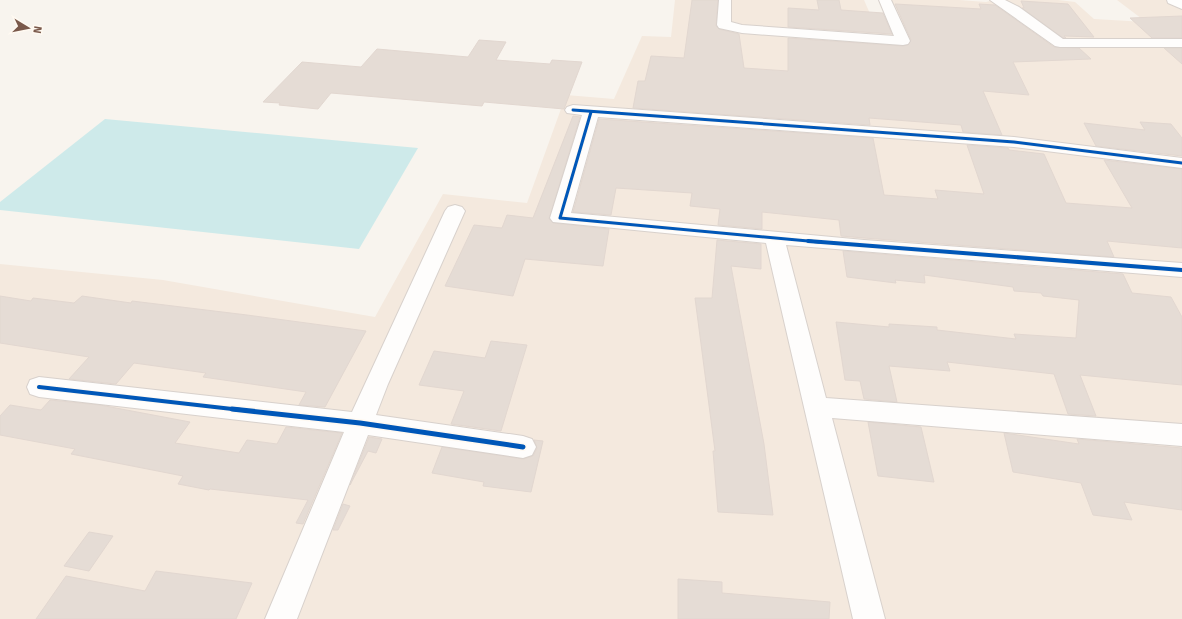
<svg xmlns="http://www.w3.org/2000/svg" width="1182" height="619" font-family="'Fira Sans',sans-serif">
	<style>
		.residential { fill: #f4e9de }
		.water { fill: #ceeaea }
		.building { fill: #e5dcd5; stroke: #e2d7d0 }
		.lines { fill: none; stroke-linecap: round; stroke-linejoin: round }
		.street-casing { stroke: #d8d1cc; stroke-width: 2 }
		.street { fill: #fefdfc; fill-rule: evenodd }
		.cycleway-far2-casing { stroke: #fff9f1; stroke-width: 5 }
		.cycleway-far1-casing { stroke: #fff9f1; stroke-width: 6 }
		.cycleway-casing { stroke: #fff9f1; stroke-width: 8 }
		.cycleway-far2 { stroke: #0057b8; stroke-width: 3 }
		.cycleway-far1 { stroke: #0057b8; stroke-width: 4 }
		.cycleway { stroke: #0057b8; stroke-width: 5 }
	</style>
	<rect width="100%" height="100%" fill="#f8f4ee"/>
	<path class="residential" d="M675,0H864L878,32L908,35L895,13L891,0H959L986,2L994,0H1058L1075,2L1094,19L1146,22L1117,0H1182V619H0V264L163,280L375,317L443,194L527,203L566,95L614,99L642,36L671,37Z"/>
	<path class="water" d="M105,119L418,148L359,249L0,210V202Z"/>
	<path class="building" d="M692,0H718L716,26L719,29L739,34L744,68L788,71V38L903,46L908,45L911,40L895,4L981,9L979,4L995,5L1054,47L1079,48L1091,59L1013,62L1029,95L983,91L1002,135L963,132L961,125L869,118L870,125L633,108L638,81H645L651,56L684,58Z
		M817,0H839L841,10L883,13L892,34L788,27V8L819,10Z
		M1021,1L1068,4L1094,37L1064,36L1066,38H1063L1022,8H1024Z
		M1182,16V38H1152L1130,18Z
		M479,40L506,42L496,60L550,64L552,60L582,62L564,109L484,102L482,106L331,93L318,109L279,105L280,103L263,102L302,62L361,67L377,49L468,57Z
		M1164,48H1182V64Z
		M573,116L580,117L549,219L553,223L609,229L603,266L525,259L513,296L445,286L474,225L502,228L507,215L533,218Z
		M599,119L873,138L884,195L938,199L935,190L984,194L967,145L1008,148L1009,150L1044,154L1066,203L1132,208L1104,160L1182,169V248L1107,241L1114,257L864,238L841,236L839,220L762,212V229L718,225L720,209L690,206L692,193L616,188L611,215L573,212Z
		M1140,122L1171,124L1182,138V156L1096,146L1084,123L1145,130Z
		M717,240L761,244V269L731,266L764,444L773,515L718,512L713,451H715L695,298H712Z
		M843,251L1123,274L1132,293L1171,297L1182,317V385L1080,375L1096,416L1068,414L1054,374L947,362L950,371L889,366L897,402L864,399L860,381L845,380L836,322L889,327V324L937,327V330L1016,339L1014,334L1076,338L1079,300L1043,296L1041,293L1014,291L1013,287L924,275L925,283L895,280L896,283L847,277Z
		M0,296L31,301L33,298L74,303L82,296L131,303L132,301L247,315L366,331L325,407L299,405L306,392L203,377L206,373L134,363L116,384L69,379L89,357L0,343Z
		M491,341L527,345L501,431L451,424L464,391L419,385L434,351L485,358Z
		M50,400L100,405L190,422L175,443L239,453L247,440L277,444L286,427L342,433L303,524L296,523L308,500L210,489L209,490L178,484L183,476L71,454L75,449L0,435V416L10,405L41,410Z
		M868,422L921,427L934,482L878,476Z
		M1004,433L1079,444L1077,439L1182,448V510L1124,502L1132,520L1093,515L1081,483L1013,472Z
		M369,437L382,439L376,453L368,451L350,485Z
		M534,440L543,441L531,492L483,486L484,482L432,473L442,447L523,459L533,456L537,448Z
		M343,504L350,506L338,530H333Z
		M89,532L113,536L89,571L64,566Z
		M156,571L252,583L236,619H36L66,576L145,591Z
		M678,579L722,582V593L830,602L829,619H678Z"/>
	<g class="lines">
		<g class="street-casing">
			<path id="street" d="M719,0H731V22L742,25L894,36L879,0H891L910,41L908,44L903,45L742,33L719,28L717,25Z
				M990,0H1005L1019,7L1063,39H1182V47H1060L1055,46Z
				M1167,0H1182V9L1168,3Z
				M573,105L1014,137L1182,158V168L1014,147L598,117L571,213L864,240L1182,263V277L786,245L826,398L1182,424V446L832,418L885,619H853L766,243L553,222L550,218L582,115L567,113L565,110L567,107Z
				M455,205L462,207L465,211L388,384L376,415L523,436L532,439L536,447L532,455L523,458L368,435L297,619H265L344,432L39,397L30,394L27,387L30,380L39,377L352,412L445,211L448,207Z"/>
		</g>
		<use href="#street" class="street"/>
		<g class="cycleway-far2-casing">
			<path id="cycleway-far2" d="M573,110L1014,142L1182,163
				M591,112L560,218L819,242"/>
		</g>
		<g class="cycleway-far1-casing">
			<path id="cycleway-far1" d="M808,241L1182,270
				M39,387L241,410"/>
		</g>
		<g class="cycleway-casing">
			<path id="cycleway" d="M232,409L360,423L523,447"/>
		</g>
		<use href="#cycleway-far2" class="cycleway-far2"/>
		<use href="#cycleway-far1" class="cycleway-far1"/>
		<use href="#cycleway" class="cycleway"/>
	</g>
	<g transform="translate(28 28) rotate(100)" stroke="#fff9f1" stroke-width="3" paint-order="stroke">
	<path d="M0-3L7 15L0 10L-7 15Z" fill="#7a594b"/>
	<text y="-6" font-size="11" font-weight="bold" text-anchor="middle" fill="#7a594b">N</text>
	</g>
</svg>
